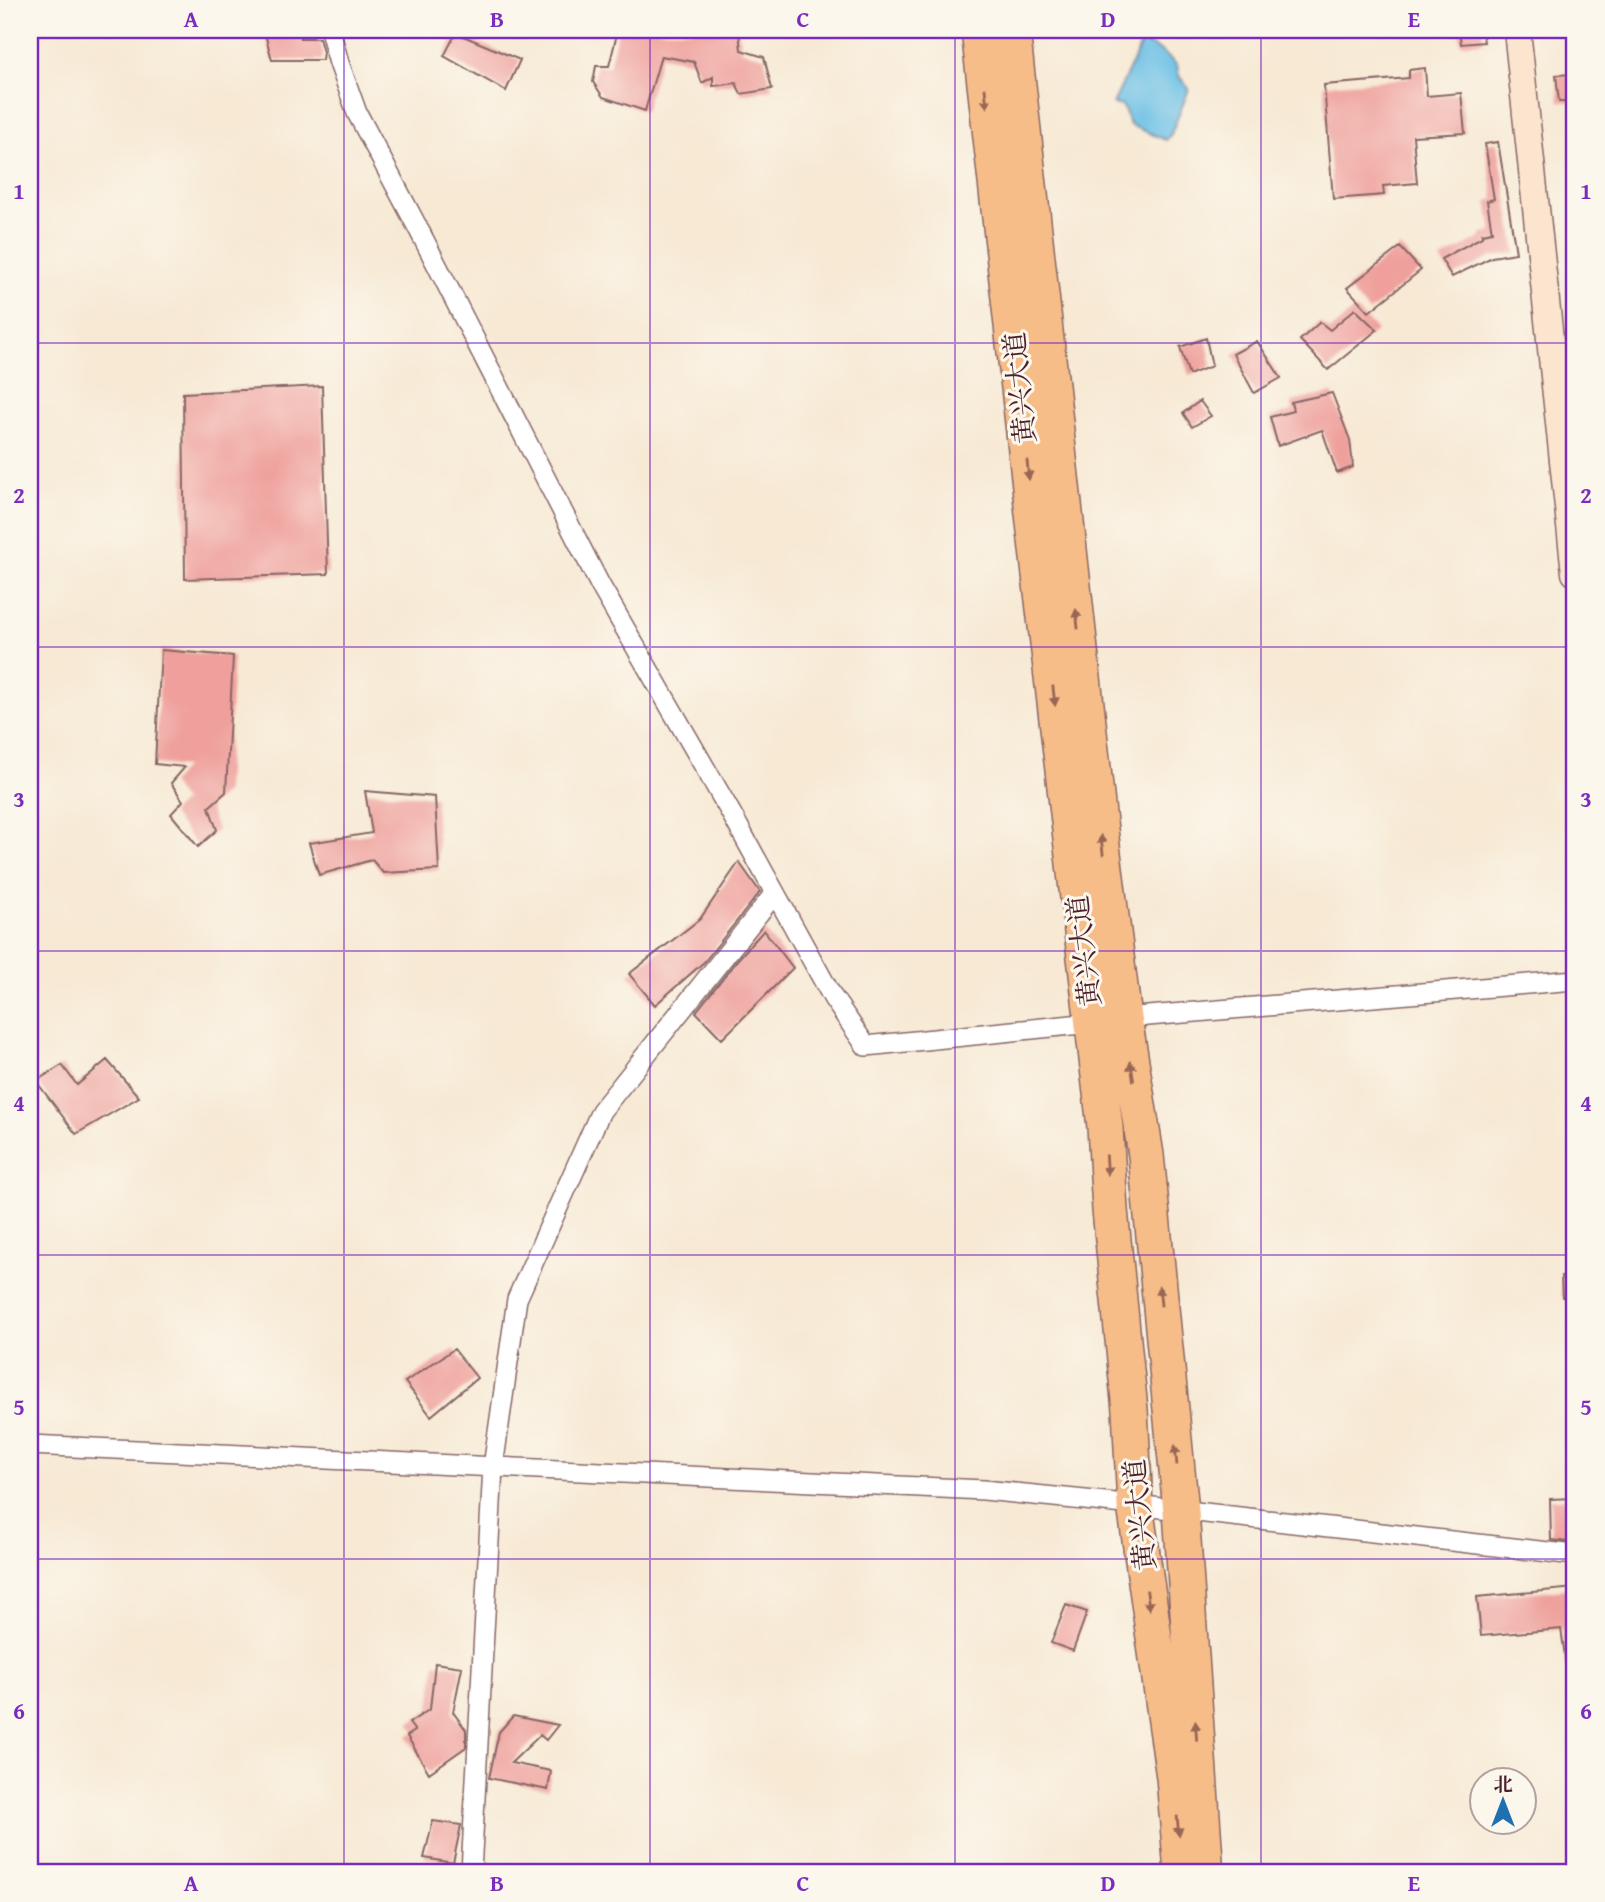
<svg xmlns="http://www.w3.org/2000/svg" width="1605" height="1902" font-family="'Gentium Book Plus','Noto Serif SC',serif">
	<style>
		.water { fill: #69bfe6; stroke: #5a6f88; stroke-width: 2 }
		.building { fill: #efa09c }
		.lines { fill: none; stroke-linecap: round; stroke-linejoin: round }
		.street-casing { stroke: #876666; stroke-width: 22 }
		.secondary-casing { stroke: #876666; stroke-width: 29 }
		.highway-casing { stroke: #876666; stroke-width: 38 }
		.street { stroke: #fff; stroke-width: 19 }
		.secondary { stroke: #fce5cf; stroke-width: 26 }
		.highway { stroke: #f7bd88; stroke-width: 35 }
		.oneway { fill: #986655 }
		.grid { fill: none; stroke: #7b2cbf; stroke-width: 2; stroke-opacity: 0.55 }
		.labels { text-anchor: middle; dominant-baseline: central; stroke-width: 6; stroke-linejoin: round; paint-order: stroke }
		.street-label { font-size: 28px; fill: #4a1f2b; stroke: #fbf7ec }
		.neatline { fill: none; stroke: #7b2cbf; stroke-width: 2.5 }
		.grid-label { font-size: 23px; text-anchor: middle; font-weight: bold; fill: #7b2cbf }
	</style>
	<rect width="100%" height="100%" fill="#fbf7ec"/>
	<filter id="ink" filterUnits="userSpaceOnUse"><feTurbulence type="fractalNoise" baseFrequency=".0143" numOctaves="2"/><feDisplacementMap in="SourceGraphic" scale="14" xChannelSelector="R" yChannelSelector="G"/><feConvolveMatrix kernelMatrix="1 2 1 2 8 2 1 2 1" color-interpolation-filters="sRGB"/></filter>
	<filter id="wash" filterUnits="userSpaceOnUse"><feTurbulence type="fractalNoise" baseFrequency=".00686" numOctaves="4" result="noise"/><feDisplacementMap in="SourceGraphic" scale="28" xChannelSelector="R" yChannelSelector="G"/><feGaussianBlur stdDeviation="1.57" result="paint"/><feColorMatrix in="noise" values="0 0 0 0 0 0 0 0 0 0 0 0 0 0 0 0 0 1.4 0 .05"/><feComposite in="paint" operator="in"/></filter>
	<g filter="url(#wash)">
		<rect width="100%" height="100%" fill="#f7e9d4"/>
		<path class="water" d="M1142,42L1161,51L1177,65L1179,76L1189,89L1171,134L1166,140L1130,125L1123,106L1113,104Z"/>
		<g id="blocks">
			<path class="building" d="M264,30H301L300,38H319L323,52L322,60H272Z
				M618,30H731L739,32L741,50L764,57L772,89L741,94L736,83L713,86V77L702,83L694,62L661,56L645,111L603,97L593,82L596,66H609Z
				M1459,30H1482L1484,42L1461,44Z
				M456,33L520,60L506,91L444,56Z
				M1425,68L1427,96L1461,93L1465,133L1413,136L1417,183L1383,186L1384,195L1333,199L1324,85L1409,78V70Z
				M1575,74V102H1559L1556,75Z
				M1498,142L1516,253L1492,257L1452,277L1441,259L1482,237V234L1492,232L1487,201L1494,199L1485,144Z
				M1400,247L1421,270L1369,312L1347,288Z
				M1355,309L1377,330L1328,370L1300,340L1320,322L1330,330Z
				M1206,338L1212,366L1189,375L1180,347Z
				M1257,341L1281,378L1254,393L1233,354Z
				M322,386L328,574L185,579L183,393Z
				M1332,393L1350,440L1353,467L1337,473L1322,430L1278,446L1270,417L1293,411L1291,402Z
				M1200,401L1211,416L1192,427L1183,413Z
				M161,650L233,656L226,792L209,807L217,830L198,847L171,814L183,801L171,783L185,767L155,764Z
				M365,791L435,797L439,870L383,873L372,860L319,875L309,843L372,833Z
				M739,862L760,892L704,962L655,1005L629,974L700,919Z
				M764,930L793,968L722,1039L696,1012L738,959Z
				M107,1060L139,1097L76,1134L36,1081L62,1065L77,1085Z
				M1561,1276H1575V1297H1562Z
				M454,1349L477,1378L431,1416L405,1382Z
				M1575,1498V1543L1551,1540L1550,1499Z
				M1575,1588V1669L1567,1670L1561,1629L1481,1636L1477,1597Z
				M1066,1605L1087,1612L1073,1651L1051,1643Z
				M435,1663L462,1667L453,1712L466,1730V1747L429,1773L407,1736L415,1731L409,1723L430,1709Z
				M513,1716L558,1725L546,1740L540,1735L511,1763L551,1771L548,1790L489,1778L499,1732Z
				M433,1821L461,1825L453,1863L424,1858Z"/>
		</g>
	</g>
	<g filter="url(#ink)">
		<use href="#blocks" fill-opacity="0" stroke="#876666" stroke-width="2"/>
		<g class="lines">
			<g class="street-casing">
				<path id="street" d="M330,30L339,63L357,113L419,230L600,585L731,813L833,998L866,1046L1091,1023
					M1124,1018L1575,980
					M30,1445L984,1490L1135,1505L1575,1555
					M471,1872L493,1467L517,1299L601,1111L775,893"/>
			</g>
			<g class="secondary-casing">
				<path id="secondary" d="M1517,30L1575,573"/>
			</g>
			<g class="highway-casing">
				<path id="highway" d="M979,30L1038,558L1105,1127L1110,1210L1130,1410L1135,1505L1174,1777L1182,1872
					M1012,30L1098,814L1124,1018L1146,1155L1181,1511L1205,1860"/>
			</g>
			<use href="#street" class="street"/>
			<use href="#secondary" class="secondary"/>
			<use href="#highway" class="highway"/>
		</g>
		<defs><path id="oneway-solid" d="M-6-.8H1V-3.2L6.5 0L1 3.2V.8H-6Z" transform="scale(1.75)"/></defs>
		<g class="oneway">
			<use href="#oneway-solid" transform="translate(986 98) rotate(84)"/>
			<use href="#oneway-solid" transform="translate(1028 470) rotate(84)"/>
			<use href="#oneway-solid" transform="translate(1077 619) rotate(-96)"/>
			<use href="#oneway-solid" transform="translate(1054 696) rotate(83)"/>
			<use href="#oneway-solid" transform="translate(1102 845) rotate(-97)"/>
			<use href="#oneway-solid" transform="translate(1132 1071) rotate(-99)"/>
			<use href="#oneway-solid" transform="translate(1107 1165) rotate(86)"/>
			<use href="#oneway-solid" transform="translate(1160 1296) rotate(-96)"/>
			<use href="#oneway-solid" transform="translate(1176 1455) rotate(-95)"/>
			<use href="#oneway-solid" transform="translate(1148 1600) rotate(82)"/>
			<use href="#oneway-solid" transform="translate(1196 1731) rotate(-94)"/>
			<use href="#oneway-solid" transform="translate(1178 1826) rotate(85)"/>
		</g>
	</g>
	<path class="grid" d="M344,30V1872M650,30V1872M955,30V1872M1261,30V1872M30,343H1575M30,647H1575M30,951H1575M30,1255H1575M30,1559H1575"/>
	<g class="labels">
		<g class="street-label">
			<text transform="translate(1019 388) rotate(-96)">黄兴大道</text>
			<text transform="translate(1083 951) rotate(-97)">黄兴大道</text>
			<text transform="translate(1139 1515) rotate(-96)">黄兴大道</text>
		</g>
	</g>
	<rect width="1605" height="1902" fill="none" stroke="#fbf7ec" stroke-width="77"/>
	<g transform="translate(1503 1801)"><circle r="33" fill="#fbf7ec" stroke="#b4a19f" stroke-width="2"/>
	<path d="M0-5L12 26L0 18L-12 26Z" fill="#1f6fb2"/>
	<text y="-10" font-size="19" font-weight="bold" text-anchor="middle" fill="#4a1f2b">北</text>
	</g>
	<rect x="38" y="38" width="1528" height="1826" class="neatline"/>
	<g class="grid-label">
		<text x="191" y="27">A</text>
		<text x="497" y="27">B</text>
		<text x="803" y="27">C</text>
		<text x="1108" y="27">D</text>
		<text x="1414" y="27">E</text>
		<text x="19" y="199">1</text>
		<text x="1586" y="199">1</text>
		<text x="19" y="503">2</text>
		<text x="1586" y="503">2</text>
		<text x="19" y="807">3</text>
		<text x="1586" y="807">3</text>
		<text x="19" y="1111">4</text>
		<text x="1586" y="1111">4</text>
		<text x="19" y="1415">5</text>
		<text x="1586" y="1415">5</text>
		<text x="19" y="1719">6</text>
		<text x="1586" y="1719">6</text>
		<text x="191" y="1891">A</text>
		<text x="497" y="1891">B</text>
		<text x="803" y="1891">C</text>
		<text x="1108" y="1891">D</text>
		<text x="1414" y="1891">E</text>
	</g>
</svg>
